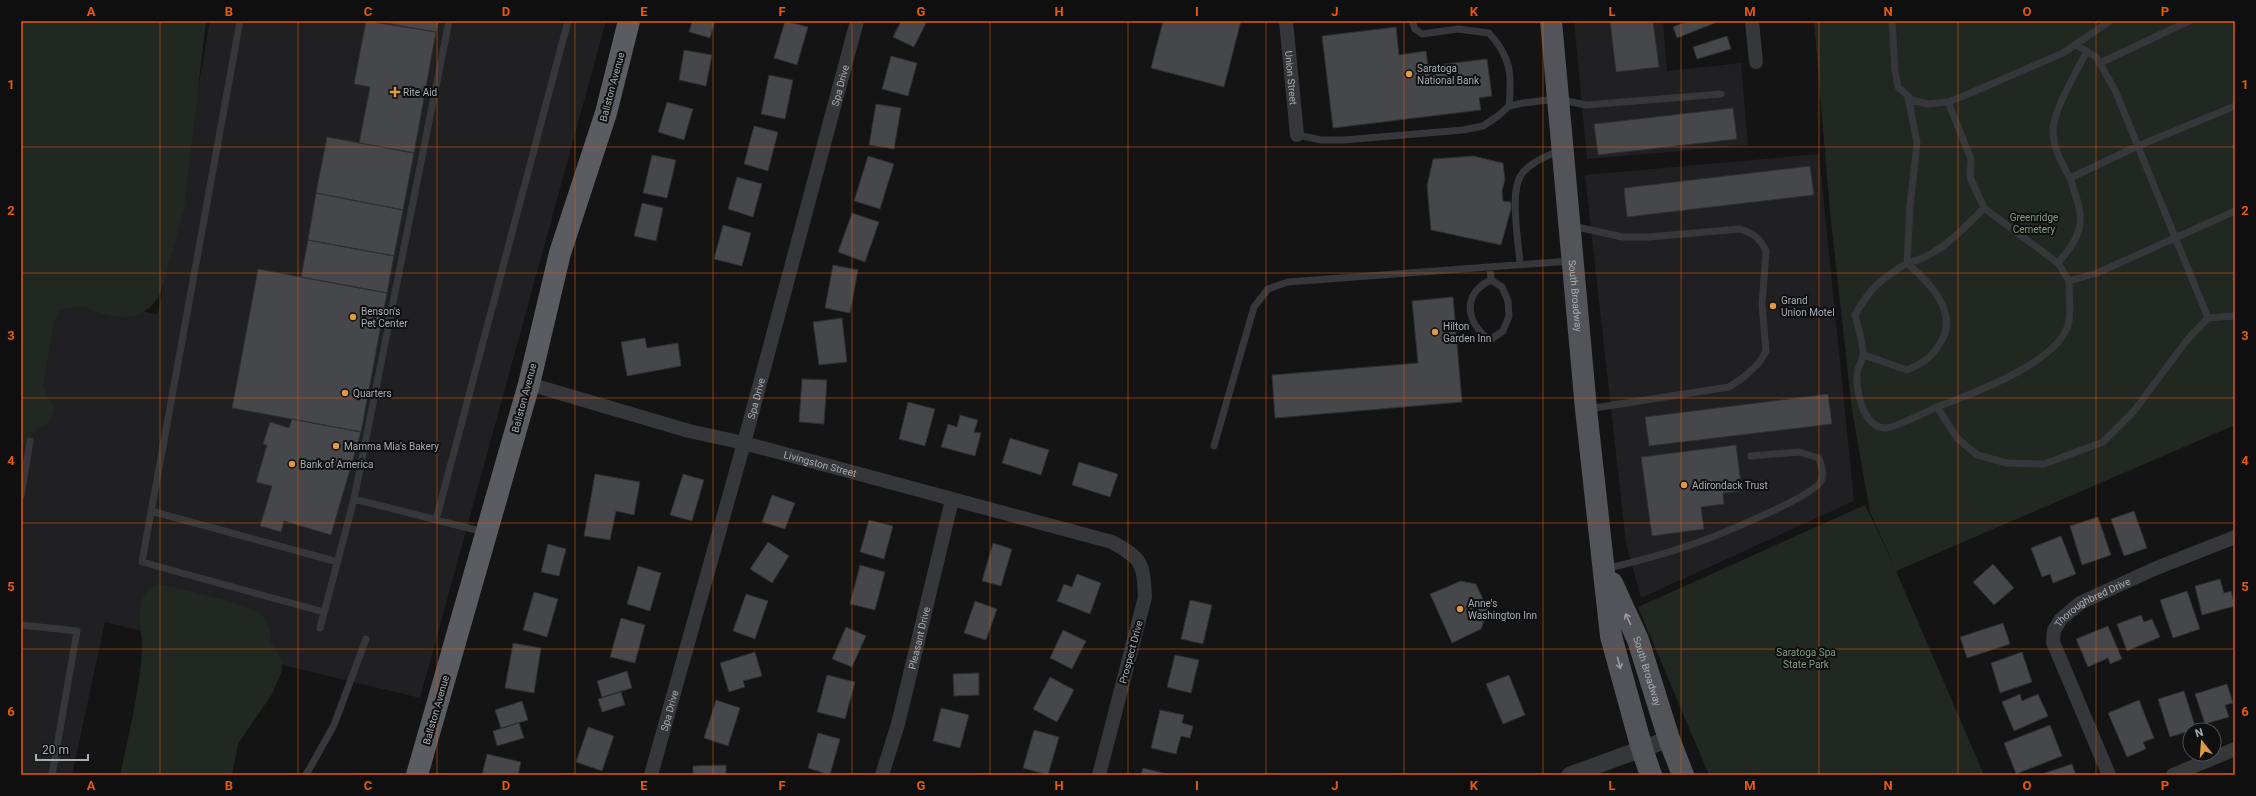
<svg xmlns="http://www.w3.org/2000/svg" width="2256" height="796" font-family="Roboto,sans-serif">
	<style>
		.built { fill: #202022 }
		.green { fill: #212821 }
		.building { fill: #46474a; stroke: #2e2f31 }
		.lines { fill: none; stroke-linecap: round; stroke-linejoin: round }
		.service { stroke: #35373a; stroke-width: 7 }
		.minor { stroke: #35373a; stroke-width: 14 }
		.tertiary { stroke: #35373a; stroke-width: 17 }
		.primary { stroke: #525459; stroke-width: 22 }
		.trunk { stroke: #5a5c62; stroke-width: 22 }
		.oneway { stroke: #969ba2 }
		.grid { fill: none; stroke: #e8590c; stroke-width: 1; stroke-opacity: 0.55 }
		.poi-dot { fill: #e09942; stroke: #0f0f10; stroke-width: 1.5 }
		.labels { text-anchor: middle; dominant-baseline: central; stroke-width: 4; stroke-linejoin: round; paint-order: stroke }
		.poi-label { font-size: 10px; fill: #a7adb4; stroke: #0f0f10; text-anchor: start }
		.street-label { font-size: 10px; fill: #a7adb4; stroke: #0f0f10 }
		.park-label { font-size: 10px; fill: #819e80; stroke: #0f0f10 }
		.neatline { fill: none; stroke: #e8590c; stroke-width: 1.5 }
		.grid-label { font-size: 13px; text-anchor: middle; font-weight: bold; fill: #e8590c }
	</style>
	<rect width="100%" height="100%" fill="#141415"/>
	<path class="built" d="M210,21H606L420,698L105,622L72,775H21V368L35,294L158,314Z
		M1574,21H1663L1667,71L1741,63L1748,145L1587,159Z
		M1819,154L1854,501L1641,598L1626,543L1585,175Z"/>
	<path class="green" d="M21,21H206L184,209L161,292C150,314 131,321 107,315C99,313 91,309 83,307C75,306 67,308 59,311L54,321L43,387L54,409L51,420L32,434L21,449Z
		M1814,21H2235V425L1896,571L1984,775H1709L1638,607L1865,505L1895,568L1870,512L1852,410L1830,212Z
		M157,585L168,586L225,600L258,612L265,619L270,630V641L283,661L281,673L272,694L238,744L232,775H120C129,734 139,694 142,651C143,635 137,619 141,603C143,594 150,589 157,585Z"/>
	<path class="building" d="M366,21L436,32L414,153L359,143L370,87L354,84Z
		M375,21H439L436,32Z
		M692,21H715L710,38L689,32Z
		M785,21L808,27L797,65L774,58Z
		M901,21H927L914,47L893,37Z
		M1163,21H1241L1224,87L1151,68Z
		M1610,21H1653L1659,67L1616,72Z
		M1688,21H1720L1677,38L1673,27Z
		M1396,27L1399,55L1426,51L1428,66L1487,59L1492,96L1479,98L1481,110L1333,128L1322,36Z
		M1727,36L1731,49L1697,59L1693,47Z
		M684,50L712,55L706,86L679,80Z
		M891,56L917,63L908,96L882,89Z
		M769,75L793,80L785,119L761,114Z
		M667,102L693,109L684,140L658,132Z
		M876,104L901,108L894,149L869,145Z
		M1733,108L1737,139L1598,155L1594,124Z
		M754,126L778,132L768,171L744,164Z
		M327,137L414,153L403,210L316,193Z
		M652,155L676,160L667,198L643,193Z
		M868,156L894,164L880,209L854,201Z
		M1473,156L1503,163L1505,180L1502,191L1503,201L1511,202V209L1501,245L1431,230L1427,186L1433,159Z
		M1810,166L1814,195L1627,217L1624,188Z
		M737,177L762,184L753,217L728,209Z
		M316,193L403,210L394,256L308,240Z
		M642,203L663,208L656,241L634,236Z
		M852,213L879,222L865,262L838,252Z
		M723,225L751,233L742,266L714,259Z
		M308,240L394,256L387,293L301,277Z
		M833,265L858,270L850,313L825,308Z
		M258,269L387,293L361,432L232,408Z
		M1453,297L1462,402L1275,418L1272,375L1418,363L1412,301Z
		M842,318L847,362L819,365L813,322Z
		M645,338L647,348L678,343L681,366L627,376L621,342Z
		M802,379L827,380L824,424L799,422Z
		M1828,394L1832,424L1649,446L1645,417Z
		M908,402L935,409L925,446L899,439Z
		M960,415L978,420L974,432L981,433L975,456L941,447L948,424L957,427Z
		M292,419L361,432L331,535L284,521L281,532L260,526L272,486L256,482L267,445L263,444L270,422L289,428Z
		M1010,438L1049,450L1041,475L1002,463Z
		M1736,445L1742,491L1723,493L1724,504L1701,507L1704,529L1652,536L1641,457Z
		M1079,462L1118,474L1110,497L1072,485Z
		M595,474L640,482L634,515L616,511L610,540L584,536Z
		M683,474L704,480L692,521L670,515Z
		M772,495L795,503L785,529L762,522Z
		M2134,511L2147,548L2124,556L2111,519Z
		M2098,517L2111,555L2082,565L2070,526Z
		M869,520L893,526L884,559L860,552Z
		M2061,536L2076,574L2053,583L2050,574L2042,577L2031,548Z
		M768,542L789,556L772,583L750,569Z
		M993,543L1012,549L1001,586L982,581Z
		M548,544L566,549L559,576L541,572Z
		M1993,564L2014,588L1994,605L1973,582Z
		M860,565L885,572L875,610L850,604Z
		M638,566L661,573L650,611L627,604Z
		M1077,574L1101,583L1090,614L1057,601L1064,584L1072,587Z
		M2220,579L2224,593L2231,591L2235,606L2202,615L2195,586Z
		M1461,581L1476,584L1488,610L1481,629L1452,643L1430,594Z
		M2187,591L2200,629L2173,638L2160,600Z
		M534,592L558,599L547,637L523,630Z
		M746,594L768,601L755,639L733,631Z
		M1190,600L1212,605L1203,644L1181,639Z
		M975,601L997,609L986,640L964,633Z
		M2141,615L2144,622L2152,619L2160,637L2127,651L2117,624Z
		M621,618L645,625L635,663L610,657Z
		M2003,623L2010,644L1967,658L1960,637Z
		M2108,626L2122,659L2110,664L2108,658L2088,667L2076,639Z
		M846,627L866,636L852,667L832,659Z
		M1063,630L1086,641L1072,669L1050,658Z
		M513,643L541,648L534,693L505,688Z
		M755,652L762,676L743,681L745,687L729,692L720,663Z
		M2022,652L2032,682L2000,693L1991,663Z
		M1175,655L1199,660L1191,693L1167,687Z
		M627,671L632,688L602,697L597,681Z
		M979,673V695L954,696L953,674Z
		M827,675L855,682L845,719L817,712Z
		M1509,675L1525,715L1503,724L1486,684Z
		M1050,677L1074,690L1057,722L1033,709Z
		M2227,684L2233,703L2225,705L2229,717L2205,724L2195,694Z
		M2184,691L2196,729L2170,737L2158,699Z
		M621,692L625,705L602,712L598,699Z
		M2020,694L2022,701L2038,694L2048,716L2014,731L2002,702Z
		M716,700L740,708L728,746L704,738Z
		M2139,700L2154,738L2143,742L2146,749L2127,757L2108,713Z
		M522,701L528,720L501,728L495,710Z
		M941,708L969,715L960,748L933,741Z
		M1160,710L1184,715L1182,723L1193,726L1190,738L1181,736L1176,754L1151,748Z
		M519,723L524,738L497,746L493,731Z
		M2050,725L2062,756L2016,774L2004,743Z
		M588,727L614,736L602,771L576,762Z
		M1034,730L1059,737L1048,775L1023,768Z
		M818,733L840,739L830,775L808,768Z
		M487,754L521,762L518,775H482Z
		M2072,764L2076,775H2039Z
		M726,765V775H693V766Z
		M1143,768L1167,774V775H1141Z"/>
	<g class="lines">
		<path class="service" d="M240,21L142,562L324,612
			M1412,21L1415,29L1422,34L1458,29L1489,33C1511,57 1512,74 1509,106
			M1892,21L1895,70L1898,87L1912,100L1927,104L1948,102L1966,95L2063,53L2110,21
			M2087,51C2077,71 2053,110 2053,131C2053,148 2062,164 2070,178L2138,146L2235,106
			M2100,63L2189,21
			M1908,96L1917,143L1910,206L1907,263C1882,278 1869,289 1855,315C1858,327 1863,342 1863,354C1863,359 1860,364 1858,369C1854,386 1862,427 1885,428C1895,428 1926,412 1937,407L1957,438L1977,455L2007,463L2044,464L2103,442L2134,411L2187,340L2208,318L2115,90L2096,57L2076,45
			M1948,102L1971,159L1970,177L1984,208L2058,263L2069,281L2097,273L2235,211
			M1297,135L1321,140H1344L1463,130L1483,126L1498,116L1509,106L1523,103L1557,99L1586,105L1721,94
			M1572,226L1623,237H1649L1740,229C1753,233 1760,238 1766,251L1762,304L1766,351L1759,363L1744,377L1729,387L1588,409
			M1907,263C1939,256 1961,231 1984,208
			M2058,263C2087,229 2084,219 2070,178
			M1520,265C1519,243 1509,193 1521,175C1530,162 1546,157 1560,150
			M1490,267L1491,280L1502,287L1508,301L1509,316L1503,331L1490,340C1466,323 1461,294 1491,280
			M2208,318L2235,316
			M1864,355L1907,370C1922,364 1932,357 1940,343C1960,313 1929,282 1907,263
			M1937,407C1971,394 2062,362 2069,321C2071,309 2069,294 2069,281
			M1214,446L1254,307L1268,289L1288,282L1571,261
			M21,496L30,441
			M354,499L484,532
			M151,511L338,562
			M436,520L568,21
			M1605,569C1634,562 1663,555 1690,545C1712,538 1813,497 1821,481C1825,474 1821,465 1819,458L1799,452L1751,456
			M21,625L77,631L52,775
			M320,628L354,499L449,21
			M306,775L334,725L366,639"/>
		<g class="minor">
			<path id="s1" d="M1286,21L1297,135"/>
			<path d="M1752,21L1756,62"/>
			<path id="s2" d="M529,384L689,431L744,443L1112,542C1143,559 1143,563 1145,597L1099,775"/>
			<path id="s3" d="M651,775L744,443L857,21"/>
			<path id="s4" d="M882,775L898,724L952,500"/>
			<path id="s5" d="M2109,775L2053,642L2054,630L2061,619L2080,603L2154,569L2235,537"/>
			<path d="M2173,775L2235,749"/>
		</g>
		<path class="tertiary" d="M1570,775L1669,739"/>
		<g class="primary">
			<path id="s6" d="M1551,21L1586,409L1611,636L1642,749L1651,775"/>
			<path id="s7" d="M1612,583L1638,640L1669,739L1683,775"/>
		</g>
		<path class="trunk" d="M417,775L529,384L560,253L606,113L629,21"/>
	</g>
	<defs><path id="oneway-shaft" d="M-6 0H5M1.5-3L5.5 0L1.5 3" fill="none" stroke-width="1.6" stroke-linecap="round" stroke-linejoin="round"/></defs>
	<g class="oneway">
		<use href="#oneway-shaft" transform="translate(1628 619) rotate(-115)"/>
		<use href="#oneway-shaft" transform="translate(1619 663) rotate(75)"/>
	</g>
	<path class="grid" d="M160,21V775M298,21V775M437,21V775M575,21V775M713,21V775M852,21V775M990,21V775M1128,21V775M1266,21V775M1404,21V775M1543,21V775M1681,21V775M1819,21V775M1958,21V775M2096,21V775M21,147H2235M21,273H2235M21,398H2235M21,523H2235M21,649H2235"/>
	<g class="poi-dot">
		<circle cx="1409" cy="74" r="4"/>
		<path d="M393 86h4v4h4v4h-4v4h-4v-4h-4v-4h4z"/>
		<circle cx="1773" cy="306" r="4"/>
		<circle cx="353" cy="317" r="4"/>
		<circle cx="1435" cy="332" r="4"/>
		<circle cx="345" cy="393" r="4"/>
		<circle cx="336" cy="446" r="4"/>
		<circle cx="292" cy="464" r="4"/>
		<circle cx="1684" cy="485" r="4"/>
		<circle cx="1460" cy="609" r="4"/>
	</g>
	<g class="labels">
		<g class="poi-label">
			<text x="1417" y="68">Saratoga<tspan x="1417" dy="12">National Bank</tspan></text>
			<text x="403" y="92">Rite Aid</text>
			<text x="1781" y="300">Grand<tspan x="1781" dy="12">Union Motel</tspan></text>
			<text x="361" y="311">Benson's<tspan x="361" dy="12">Pet Center</tspan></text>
			<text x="1443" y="326">Hilton<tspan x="1443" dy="12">Garden Inn</tspan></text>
			<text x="353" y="393">Quarters</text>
			<text x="344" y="446">Mamma Mia's Bakery</text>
			<text x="300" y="464">Bank of America</text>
			<text x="1692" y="485">Adirondack Trust</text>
			<text x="1468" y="603">Anne's<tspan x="1468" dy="12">Washington Inn</tspan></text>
		</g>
		<g class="street-label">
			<text stroke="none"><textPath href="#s1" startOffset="57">Union Street</textPath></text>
			<text stroke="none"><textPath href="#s3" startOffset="715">Spa Drive</textPath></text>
			<text transform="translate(612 87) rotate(-75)">Ballston Avenue</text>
			<text stroke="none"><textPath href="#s6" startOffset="276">South Broadway</textPath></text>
			<text transform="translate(524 398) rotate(-75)">Ballston Avenue</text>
			<text stroke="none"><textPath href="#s3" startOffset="391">Spa Drive</textPath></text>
			<text stroke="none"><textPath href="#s2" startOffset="302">Livingston Street</textPath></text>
			<text stroke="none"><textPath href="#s5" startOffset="205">Thoroughbred Drive</textPath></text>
			<text stroke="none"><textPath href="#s4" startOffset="142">Pleasant Drive</textPath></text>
			<text transform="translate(1131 652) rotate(-75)">Prospect Drive</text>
			<text stroke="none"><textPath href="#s7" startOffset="95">South Broadway</textPath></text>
			<text transform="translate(436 710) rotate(-74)">Ballston Avenue</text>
			<text stroke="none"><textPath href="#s3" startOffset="67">Spa Drive</textPath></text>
		</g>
		<g class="park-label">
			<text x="2034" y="217">Greenridge<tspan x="2034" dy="12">Cemetery</tspan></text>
			<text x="1806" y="652">Saratoga Spa<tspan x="1806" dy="12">State Park</tspan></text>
		</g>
	</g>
	<rect width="2256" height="796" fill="none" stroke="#0f0f10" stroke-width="44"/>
	<g transform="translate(2202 742) rotate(343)"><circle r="19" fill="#0f0f10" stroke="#4c4e52"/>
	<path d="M0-3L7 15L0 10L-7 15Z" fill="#e09942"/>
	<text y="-6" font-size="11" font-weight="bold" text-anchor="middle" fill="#a7adb4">N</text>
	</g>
	<path d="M36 754v6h52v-6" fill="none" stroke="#a7adb4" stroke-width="2"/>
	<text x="42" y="754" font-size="12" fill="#a7adb4" stroke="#0f0f10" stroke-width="3" paint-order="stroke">20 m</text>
	<rect x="22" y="22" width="2212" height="752" class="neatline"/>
	<g class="grid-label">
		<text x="91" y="16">A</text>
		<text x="229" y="16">B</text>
		<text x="368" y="16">C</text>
		<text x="506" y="16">D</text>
		<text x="644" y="16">E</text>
		<text x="782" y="16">F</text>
		<text x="921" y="16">G</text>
		<text x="1059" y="16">H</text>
		<text x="1197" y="16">I</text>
		<text x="1335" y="16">J</text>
		<text x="1474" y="16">K</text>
		<text x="1612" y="16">L</text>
		<text x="1750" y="16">M</text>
		<text x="1888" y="16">N</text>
		<text x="2027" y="16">O</text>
		<text x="2165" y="16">P</text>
		<text x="11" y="89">1</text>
		<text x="2245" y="89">1</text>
		<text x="11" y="215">2</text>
		<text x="2245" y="215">2</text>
		<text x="11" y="340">3</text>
		<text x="2245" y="340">3</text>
		<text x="11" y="465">4</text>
		<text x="2245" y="465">4</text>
		<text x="11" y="591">5</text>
		<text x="2245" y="591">5</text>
		<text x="11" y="716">6</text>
		<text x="2245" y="716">6</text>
		<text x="91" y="790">A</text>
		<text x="229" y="790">B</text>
		<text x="368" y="790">C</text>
		<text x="506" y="790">D</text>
		<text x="644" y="790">E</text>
		<text x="782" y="790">F</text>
		<text x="921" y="790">G</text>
		<text x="1059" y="790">H</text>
		<text x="1197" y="790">I</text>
		<text x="1335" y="790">J</text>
		<text x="1474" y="790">K</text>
		<text x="1612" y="790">L</text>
		<text x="1750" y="790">M</text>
		<text x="1888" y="790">N</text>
		<text x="2027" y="790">O</text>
		<text x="2165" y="790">P</text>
	</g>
</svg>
